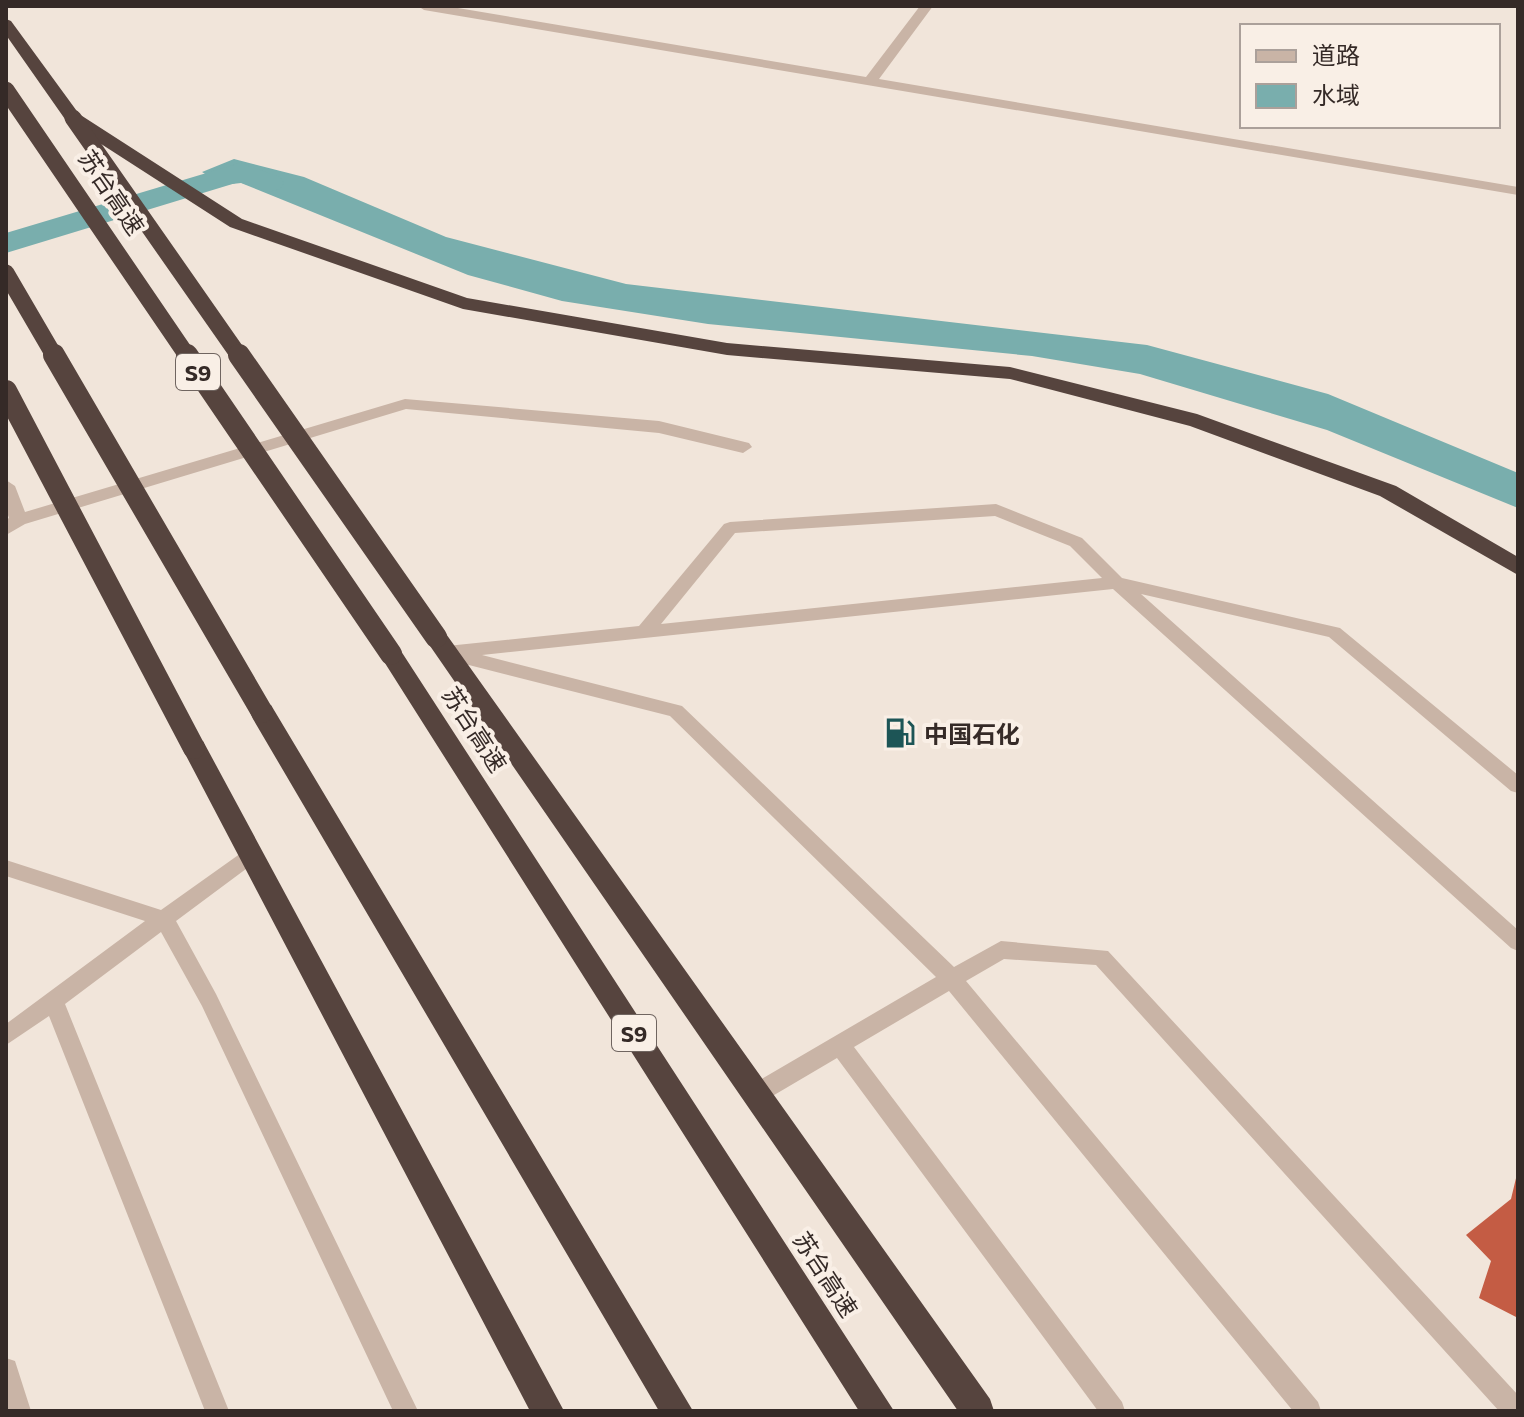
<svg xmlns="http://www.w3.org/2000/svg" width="1524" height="1417" font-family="Commissioner,'Noto Sans SC',sans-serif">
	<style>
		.water { fill: #79aead }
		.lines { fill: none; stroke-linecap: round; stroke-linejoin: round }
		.canal { fill: #79aead; fill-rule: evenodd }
		.building { fill: #c45c44 }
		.lane { fill: #c9b4a6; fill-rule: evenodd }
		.street { fill: #c9b4a6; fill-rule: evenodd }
		.highway { fill: #56443e; fill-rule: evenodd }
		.highway-bridge-far1 { stroke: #56443e; stroke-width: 17 }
		.highway-bridge { stroke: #56443e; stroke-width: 22 }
		.labels { text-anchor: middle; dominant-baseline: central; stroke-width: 8; stroke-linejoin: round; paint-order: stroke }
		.shield { fill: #f9efe6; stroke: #706560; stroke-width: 2 }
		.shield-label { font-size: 22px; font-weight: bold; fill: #352a27 }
		.street-label { font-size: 24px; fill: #352a27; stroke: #f9efe6 }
		.poi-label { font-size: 24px; font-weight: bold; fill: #352a27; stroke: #f9efe6; text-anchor: start }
	</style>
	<rect width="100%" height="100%" fill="#f1e5da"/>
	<path class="water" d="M234,159L304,177L446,237L626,284L1147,345L1328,394L1518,473V508L1327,430L1140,374L1032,356L708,324L562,301L468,275L241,183L223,185L202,172Z"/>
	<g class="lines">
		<path class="canal" d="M240,163L280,177L284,183L280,189L269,192L239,182L6,253V233Z"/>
	</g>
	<path class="building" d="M1517,1174H1518V1318L1479,1298L1491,1261L1466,1235L1511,1199Z"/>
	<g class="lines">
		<path class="lane" d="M996,504L1082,538L1122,578L1340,628L1518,775V793L1511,791L1329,637L1141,594L1518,930V951L1511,948L1113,589L482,655L682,706L954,967L1001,941L1108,951L1518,1395V1411H1499L1096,965L1004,959L966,981L1318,1402L1321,1411H1293L949,991L854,1047L1122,1402L1125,1411H1098L837,1058L764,1101L756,1104L748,1101L745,1094L748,1087L936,977L670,716L461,663L453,658L441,657L438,652L447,646L639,626L724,524L730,522ZM995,516L1070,546L1102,578L661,624L735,533Z
			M251,846L258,848L261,854L258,860L176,921L216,994L418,1411H393L202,1006L161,932L65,1004L229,1411H205L49,1016L6,1045V1024L145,921L6,876V860L161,910Z
			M6,1358L15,1361L31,1411H7Z"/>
		<path class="street" d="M418,6H446L866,77L920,6H933L879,79L1518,187V195L424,10Z
			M405,399L659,421L749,443L752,447L743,453L659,433L406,409L25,524L6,535V520L9,518L6,509V480L15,486L25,512Z"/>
		<path class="highway" d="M6,19L11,21L79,114L242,219L467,298L727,343L1010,367L1197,414L1396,486L1518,557V575L1380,496L1190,426L1010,379L727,355L463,309L230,227L67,122L6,35Z
			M436,628L444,631L990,1399L994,1411H958L428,643L424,637L428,631Z
			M391,645L399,648L894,1411H859L383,660L379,654L383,648Z
			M262,703L271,705L693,1411H659L253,719L250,712L253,705Z
			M194,738L203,741L564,1411H530L182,748L185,741Z"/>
		<path class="highway-bridge-far1" d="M6,90L188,357
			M73,118L240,357
			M6,273L55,357"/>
		<path class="highway-bridge" d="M54,355L262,712
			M187,355L391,654
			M239,355L436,637
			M6,391L194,748"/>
	</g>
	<defs>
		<g id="fuel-bare" transform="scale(2.4)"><path d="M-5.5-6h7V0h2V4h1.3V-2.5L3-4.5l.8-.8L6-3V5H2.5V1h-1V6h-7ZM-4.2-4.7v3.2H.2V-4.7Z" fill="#1d5556" stroke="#f9efe6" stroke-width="2.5" paint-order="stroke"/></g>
	</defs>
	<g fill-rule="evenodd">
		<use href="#fuel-bare" x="900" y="733"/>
	</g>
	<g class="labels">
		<g class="shield">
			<rect x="176" y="354" width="44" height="36" rx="6"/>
			<rect x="612" y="1015" width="44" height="36" rx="6"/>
		</g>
		<g class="shield-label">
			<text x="198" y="372">S9</text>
			<text x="634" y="1033">S9</text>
		</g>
		<g class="street-label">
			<text transform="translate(112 192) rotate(56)">苏台高速</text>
			<text transform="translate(475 729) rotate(57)">苏台高速</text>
			<text transform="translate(826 1274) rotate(57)">苏台高速</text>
		</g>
		<g class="poi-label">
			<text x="924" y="733">中国石化</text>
		</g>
	</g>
	<rect width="1524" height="1417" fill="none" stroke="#352a27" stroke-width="16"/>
	<rect x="1240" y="24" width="260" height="104" fill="#f9efe6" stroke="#aba09a" stroke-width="2"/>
	<rect x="1256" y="50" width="40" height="12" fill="#c9b4a6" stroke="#aba09a" stroke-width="2"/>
	<text x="1312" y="64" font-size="24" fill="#352a27">道路</text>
	<rect x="1256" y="84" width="40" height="24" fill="#79aead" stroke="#aba09a" stroke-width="2"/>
	<text x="1312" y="104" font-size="24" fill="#352a27">水域</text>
</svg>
